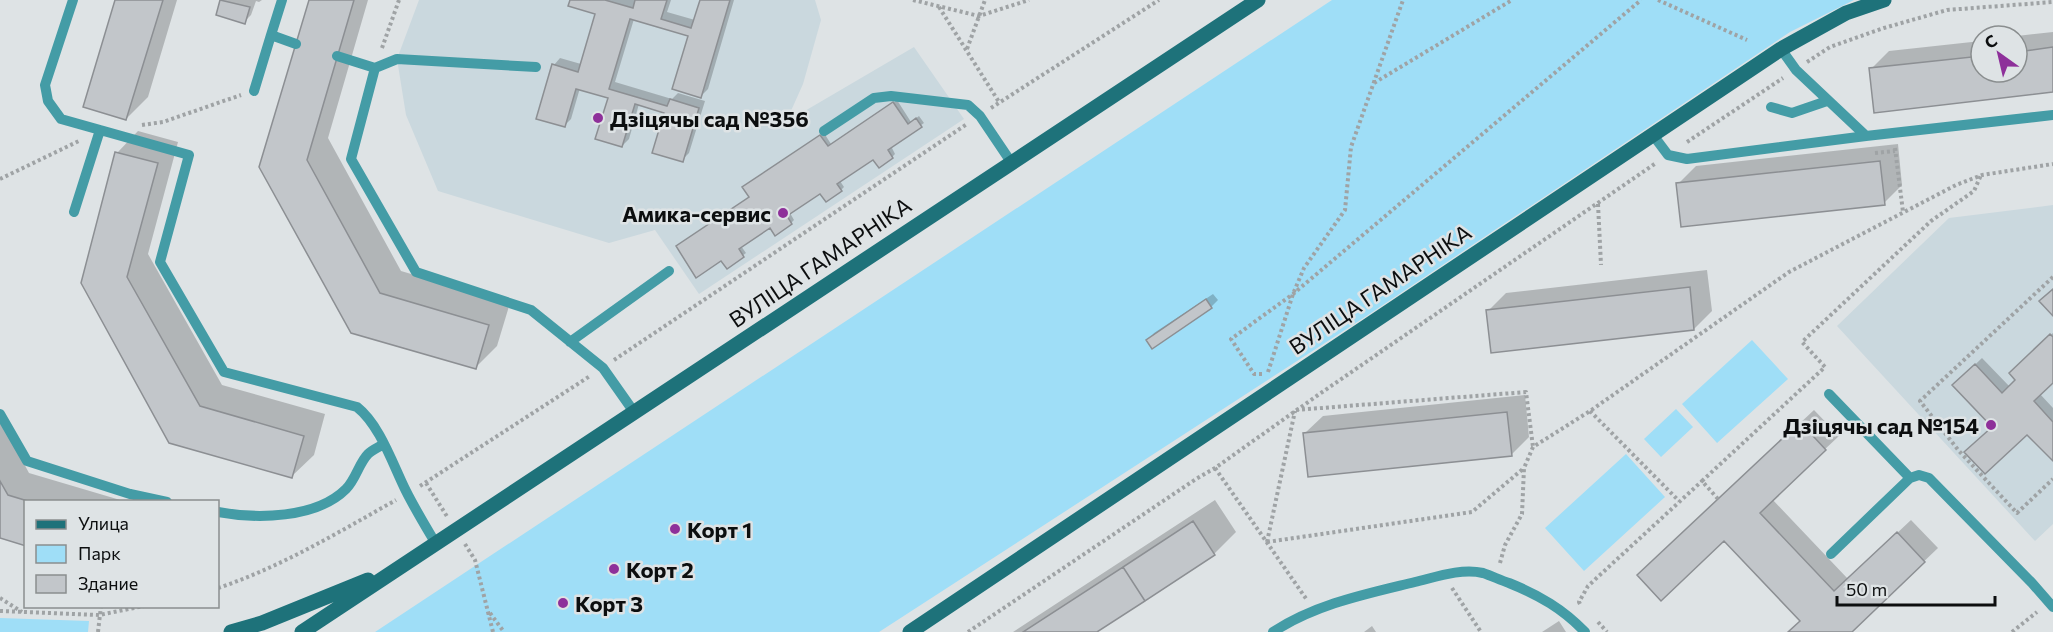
<svg xmlns="http://www.w3.org/2000/svg" width="2053" height="632" font-family="Commissioner,sans-serif">
	<style>
		.built { fill: #cad8de }
		.green { fill: #9fdef7 }
		.shadow { fill: #0003 }
		.building { fill: #c2c6ca; stroke: #8c8f93; stroke-width: 1.5 }
		.lines { fill: none; stroke-linecap: round; stroke-linejoin: round }
		.path { stroke: #9fa3a5; stroke-width: 4; stroke-dasharray: 3 3; stroke-linecap: butt }
		.lane { stroke: #449ca6; stroke-width: 10 }
		.secondary { stroke: #1e727a; stroke-width: 15 }
		.poi-dot { fill: #8e309a; stroke: #dee3e5; stroke-width: 2 }
		.labels { text-anchor: middle; dominant-baseline: central; stroke-width: 5; stroke-linejoin: round; paint-order: stroke }
		.poi-label { font-size: 22px; font-weight: bold; fill: #0c0e0f; stroke: #dee3e5; text-anchor: start }
		.street-label { font-size: 22px; fill: #0c0e0f; stroke: #dee3e5 }
	</style>
	<rect width="100%" height="100%" fill="#dee3e5"/>
	<path class="built" d="M419,0H815L821,20L803,84L786,122L914,47L964,119L699,294L655,230L609,243L438,191L406,115L397,59Z
		M2053,205V524L2035,541L1837,326L1949,218Z"/>
	<path class="green" d="M1332,0H1854L1790,32L1365,317L879,632H375Z
		M1752,340L1788,379L1717,443L1682,404Z
		M1676,409L1693,427L1661,457L1644,439Z
		M1626,454L1665,497L1584,571L1545,528Z
		M0,618L89,621L88,632H0Z"/>
	<path class="shadow" d="M116,0H177L148,97L126,119Z
		M222,0H262L259,2L256,1L251,15L244,22L217,14Z
		M310,0H368L328,138L401,271L510,303L497,346L475,368L352,331L261,167Z
		M571,0H671L667,12L695,20L701,0H734L708,89L701,96L690,35L634,19L615,82L672,99L678,93L705,101L689,153L682,160L666,112L639,104L629,139L622,146L610,97L580,88L571,119L564,126L554,65L560,58L581,64L597,13Z
		M2053,32V91L1871,69L1889,51L1981,41V72H2017V36Z
		M897,100L911,122L919,116L924,123L891,146L895,154L892,157L879,166L874,158L840,181L844,187L841,190L821,192L790,213L794,220L791,223L770,226L741,246L746,253L727,267L750,197L747,184L824,133L831,144Z
		M138,131L178,142L148,254L222,385L325,414L314,455L292,476L170,442L82,282L117,153Z
		M1898,144L1902,185L1884,203L1678,184L1696,166Z
		M1707,270L1712,311L1694,329L1488,311L1506,293Z
		M1213,294L1218,300L1211,307L1148,340L1154,333Z
		M2053,333V381L2040,394L2053,408V459L2027,433L1993,426L1954,385L1982,358L2010,387L2017,380L2011,373Z
		M1525,395L1529,437L1511,455L1305,433L1323,416Z
		M1814,410L1839,436L1772,499L1848,579L1911,520L1938,548L1850,632H1789L1801,620L1724,539L1652,562Z
		M0,419L29,473L127,502H26L0,537Z
		M1215,500L1236,532L1214,554L1094,632H1013Z
		M1559,621L1566,632H1542Z
		M1372,626L1376,632H1364Z"/>
	<path class="building" d="M115,0H163L126,120L83,107Z
		M220,0L250,7L245,24L216,15Z
		M309,0H354L307,160L380,293L489,325L476,369L351,333L259,167Z
		M570,0H605L633,8L635,0H667L661,19L691,28L700,0H730L701,98L672,89L688,36L630,19L609,89L667,106L670,99L699,108L683,162L652,153L664,113L635,104L622,147L595,139L608,98L576,89L565,127L536,119L552,64L578,72L595,14L568,6Z
		M2053,47V92L1874,113L1869,68L1981,56V72H2017V52Z
		M893,102L908,124L916,118L922,127L888,150L893,158L879,168L873,160L837,184L842,191L826,202L820,194L787,216L792,224L775,236L770,228L739,249L744,257L727,269L721,261L696,278L676,246L749,197L742,187L820,135L828,146Z
		M115,152L158,163L127,277L200,406L304,436L292,478L169,443L81,283Z
		M1880,161L1885,205L1681,227L1676,183Z
		M1690,287L1694,330L1491,353L1486,310Z
		M2053,289V316L2039,301Z
		M1206,299L1212,308L1152,349L1146,340Z
		M2050,334L2053,337V383L2034,401L2053,422V461L2027,435L1985,474L1964,452L1992,427L1952,385L1975,364L2002,393L2015,380L2009,373Z
		M1507,412L1512,456L1308,477L1303,433Z
		M1800,422L1826,450L1760,513L1834,591L1897,532L1925,562L1852,632H1788L1800,621L1724,541L1661,601L1637,575Z
		M0,481L8,495L31,502H26V546L0,538Z
		M1193,521L1215,555L1145,601L1123,567Z
		M1123,567L1145,601L1097,632H1023Z"/>
	<g class="lines">
		<path class="path" d="M913,0L979,16L1029,0
			M1658,0L1747,40
			M939,7L999,102
			M382,48L399,0
			M967,49L985,0
			M1807,62L1830,47L1884,28L1947,10L2053,2
			M1374,83L1512,0
			M991,108L1159,0
			M142,125L163,122L241,95
			M1687,142L1783,78
			M1895,148L1903,212
			M1875,153L1895,151
			M0,179L81,140
			M1598,204L1601,265
			M2053,277L1920,401L1959,451L2017,513L2053,479
			M614,360L967,124
			M1268,372L1293,294L1304,268L1345,210L1351,147L1403,0
			M1262,374H1254L1231,339L1293,294L1641,0
			M1296,410L1526,392L1533,447
			M1590,411L1679,501
			M1215,468L1307,600
			M426,483L448,518
			M420,486L590,376
			M1718,499L1702,481L1825,367L1802,342L1931,221L1974,191L1981,175
			M1267,542L1472,512L1524,468
			M1267,542L1295,411
			M465,544L475,560L493,632
			M1500,563L1505,545L1522,514L1524,468L1533,447L1590,411L1789,272L1956,185L1982,175L2053,164
			M218,588C281,567 337,533 396,500
			M1452,588L1481,632
			M0,598L22,612
			M1580,604L1579,602L1588,586L1702,481
			M0,611L99,615L144,606
			M490,613L504,632
			M1598,622L1607,632
			M98,632L101,606
			M968,632L1196,479L1215,468L1318,395L1656,163
			M2012,632L2037,612"/>
		<path class="lane" d="M73,0L45,85L48,101L61,119L189,155L160,262L224,372L357,407C380,425 393,465 406,491C415,509 426,527 436,544
			M282,0L271,35L296,44
			M1781,49L1796,70L1866,136L2053,115
			M337,56L375,68L397,59L536,67
			M375,68L351,159L416,272L531,310L603,368L634,412
			M254,91L271,35
			M1771,107L1792,113L1827,101
			M824,131L874,98L891,96L968,105L980,116L1011,162
			M1653,135L1668,155L1687,159L1866,136
			M74,212L100,130
			M570,342L669,271
			M1829,394L1910,478
			M0,414L27,461L130,494L167,502
			M218,512C256,519 316,519 346,489C356,479 359,463 368,454C372,450 379,447 384,444
			M1831,554L1910,478L1919,475L1929,478L2032,583L2053,607
			M1273,632C1316,604 1366,594 1415,582C1436,577 1461,568 1483,573C1492,576 1500,580 1509,583C1539,595 1563,609 1585,632"/>
		<path class="secondary" d="M231,632L262,623L368,580
			M302,632L1258,0
			M910,632L1781,49L1846,13L1884,0"/>
	</g>
	<g class="poi-dot">
		<circle cx="598" cy="118" r="6"/>
		<circle cx="783" cy="213" r="6"/>
		<circle cx="1991" cy="425" r="6"/>
		<circle cx="675" cy="529" r="6"/>
		<circle cx="614" cy="569" r="6"/>
		<circle cx="563" cy="603" r="6"/>
	</g>
	<g class="labels">
		<g class="poi-label">
			<text x="610" y="118">Дзіцячы сад №356</text>
			<text x="771" y="213" text-anchor="end">Амика-сервис</text>
			<text x="1979" y="425" text-anchor="end">Дзіцячы сад №154</text>
			<text x="687" y="529">Корт 1</text>
			<text x="626" y="569">Корт 2</text>
			<text x="575" y="603">Корт 3</text>
		</g>
		<g class="street-label">
			<text transform="translate(820 262) rotate(-34)">ВУЛІЦА ГАМАРНІКА</text>
			<text transform="translate(1380 289) rotate(-34)">ВУЛІЦА ГАМАРНІКА</text>
		</g>
	</g>
	<rect x="24" y="500" width="195" height="108" fill="#dee3e5" stroke="#8a8e8f" stroke-width="1.5"/>
	<rect x="36" y="520" width="30" height="9" fill="#1e727a" stroke="#8a8e8f" stroke-width="1.5"/>
	<text x="78" y="530" font-size="18" fill="#0c0e0f">Улица</text>
	<rect x="36" y="545" width="30" height="18" fill="#9fdef7" stroke="#8a8e8f" stroke-width="1.5"/>
	<text x="78" y="560" font-size="18" fill="#0c0e0f">Парк</text>
	<rect x="36" y="575" width="30" height="18" fill="#c2c6ca" stroke="#8a8e8f" stroke-width="1.5"/>
	<text x="78" y="590" font-size="18" fill="#0c0e0f">Здание</text>
	<g transform="translate(1999 54) rotate(326)"><circle r="28" fill="#dee3e5" stroke="#8a8e8f" stroke-width="1.5"/>
	<path d="M0-4.5L10 22L0 15L-10 22Z" fill="#8e309a"/>
	<text y="-9" font-size="16" font-weight="bold" text-anchor="middle" fill="#0c0e0f">С</text>
	</g>
	<path d="M1837 596v9h158v-9" fill="none" stroke="#0c0e0f" stroke-width="3"/>
	<text x="1846" y="596" font-size="18" fill="#0c0e0f" stroke="#dee3e5" stroke-width="4.5" paint-order="stroke">50 m</text>
</svg>
